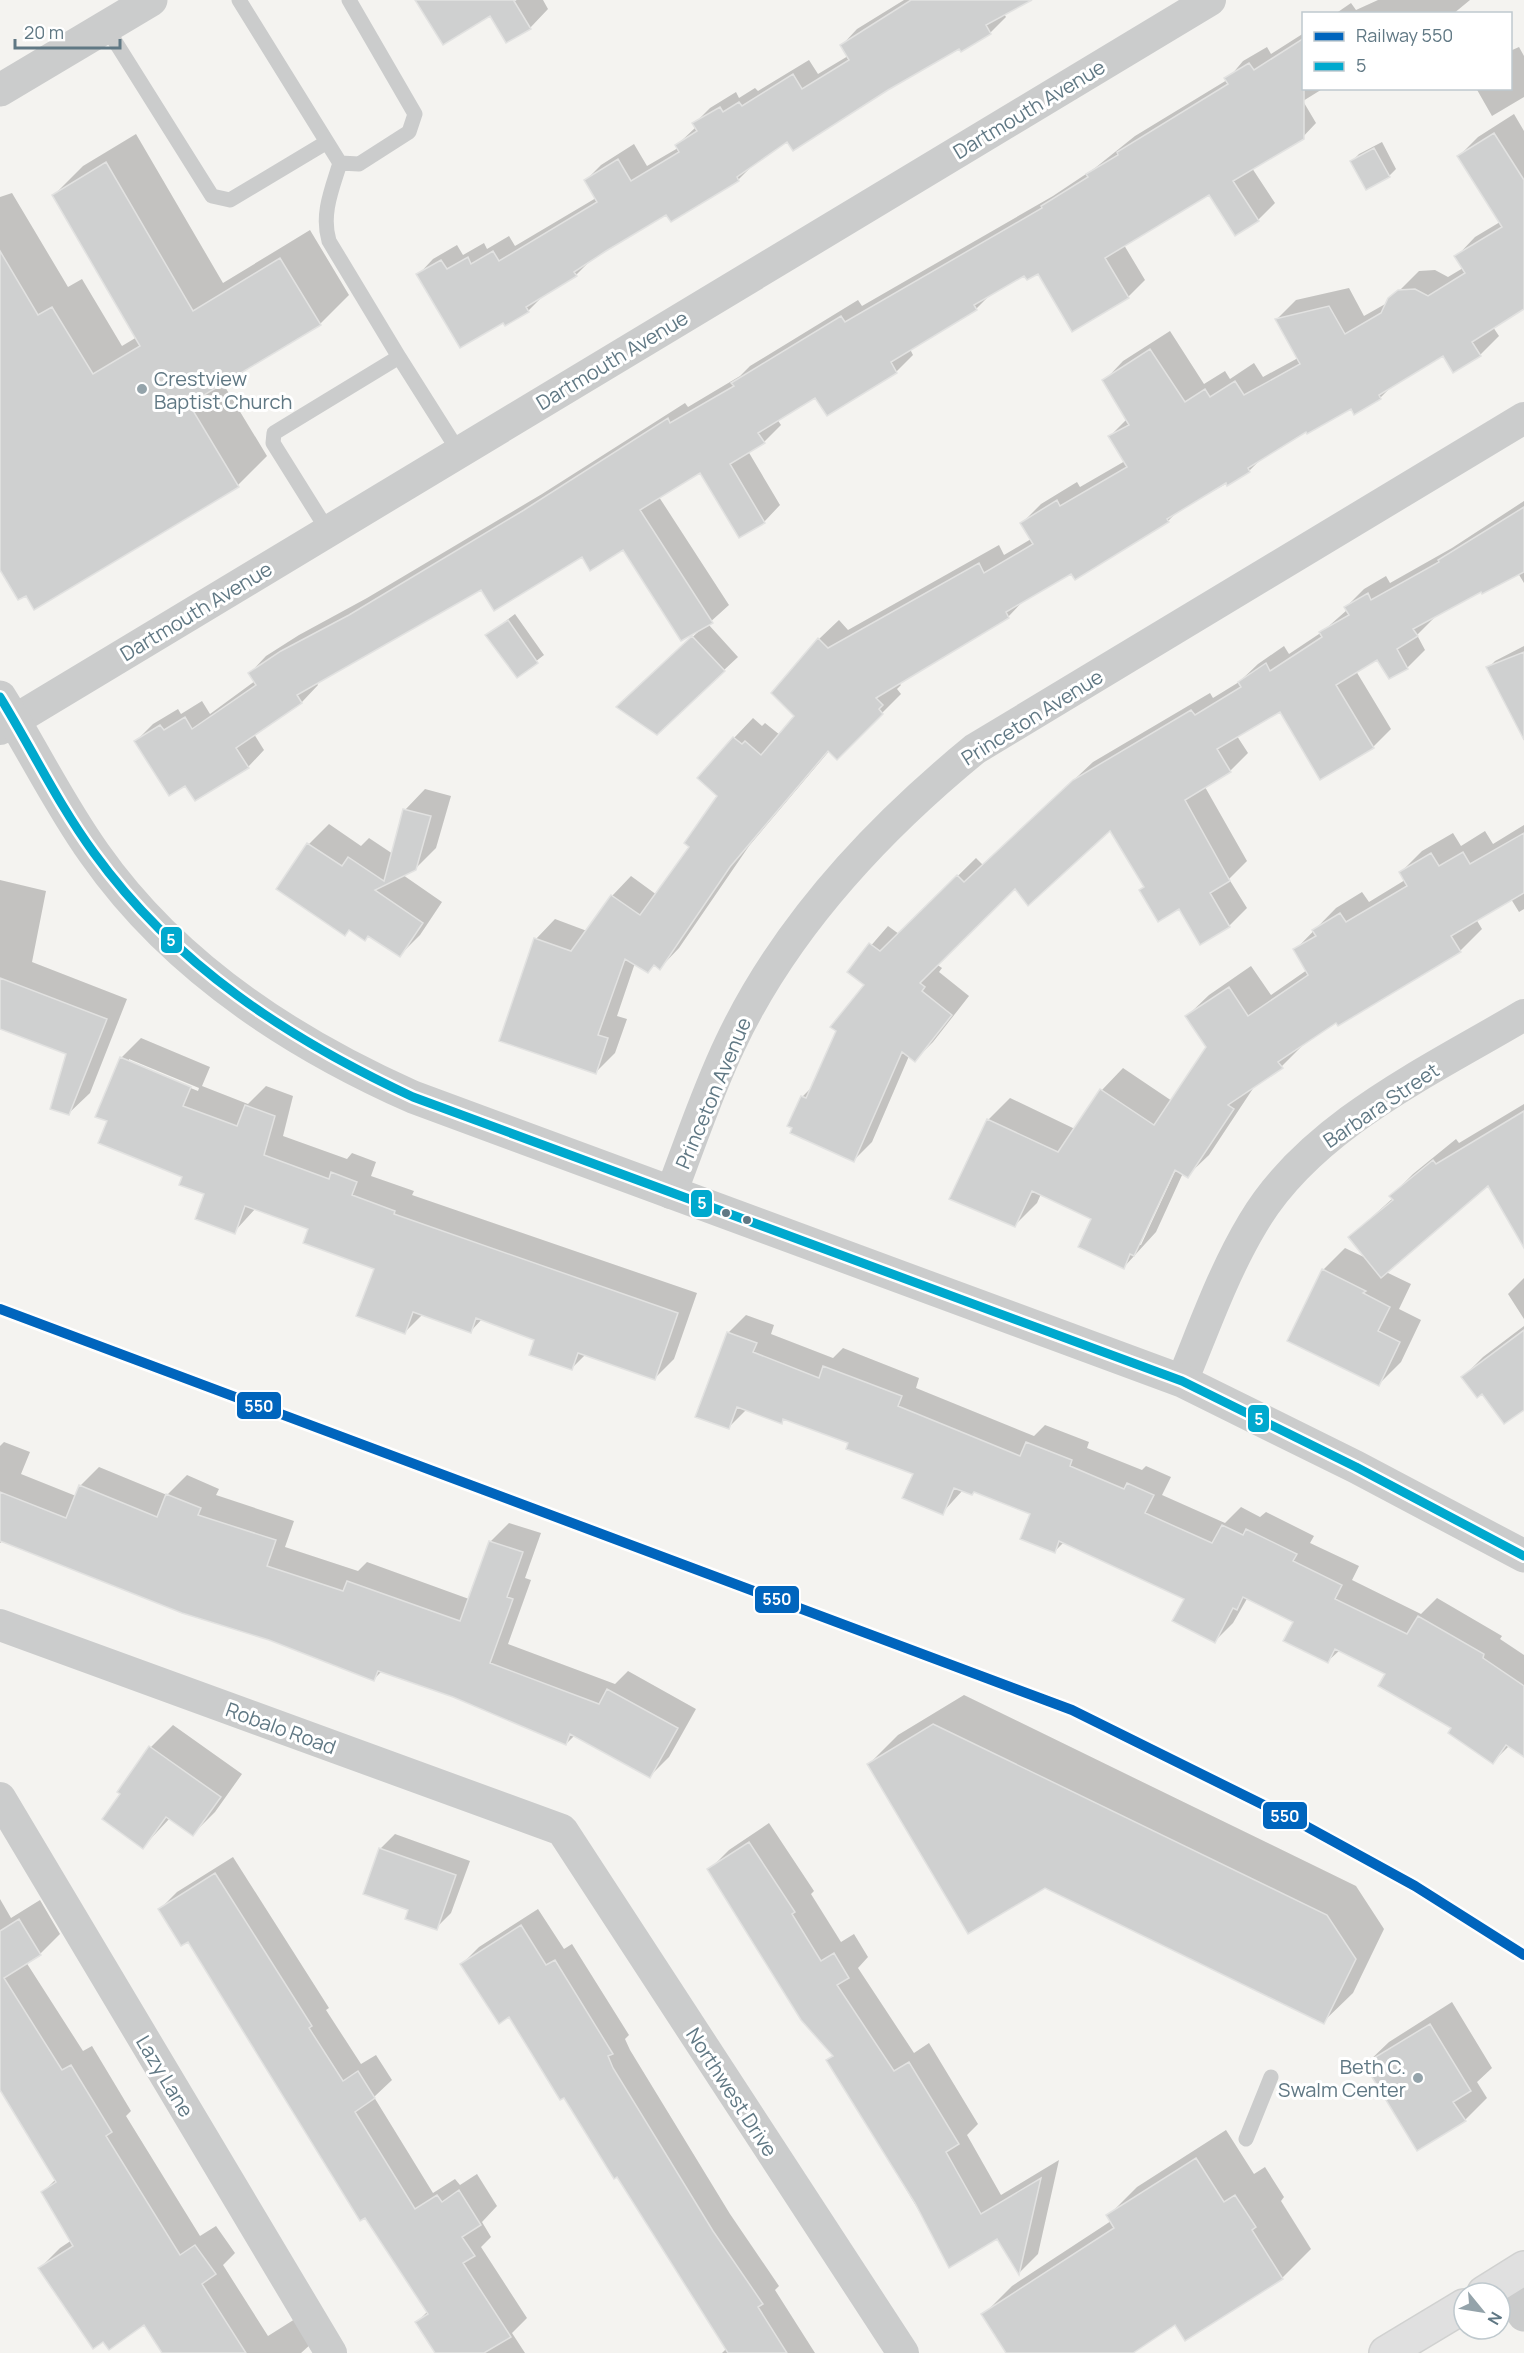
<svg xmlns="http://www.w3.org/2000/svg" width="1524" height="2353" font-family="Manrope,sans-serif">
	<style>
		.shadow { fill: #0003; fill-rule: evenodd }
		.building { fill: #cfd0d0; stroke: #e2e2e1; stroke-width: 1.5 }
		.lines { fill: none; stroke-linecap: round; stroke-linejoin: round }
		.secondary-casing { stroke: #d0d1d0; stroke-width: 36 }
		.service { stroke: #cbcccc; stroke-width: 15 }
		.minor { stroke: #cbcccc; stroke-width: 32 }
		.tertiary { stroke: #cbcccc; stroke-width: 33 }
		.secondary { stroke: #e0e0e0; stroke-width: 33 }
		.bus-1-casing { stroke: #fff; stroke-width: 14 }
		.bus-1 { stroke: #00a9ce; stroke-width: 9 }
		.rail-1-casing { stroke: #fff; stroke-width: 15 }
		.rail-1 { stroke: #0065bd; stroke-width: 10 }
		.poi-dot { fill: #94a3aa; stroke: #fff; stroke-width: 2 }
		.bus-dot { fill: #607884; stroke: #fff; stroke-width: 2 }
		.labels { text-anchor: middle; dominant-baseline: central; stroke-width: 6; stroke-linejoin: round; paint-order: stroke }
		.street-label { font-size: 20px; fill: #607884; stroke: #fff }
		.poi-label { font-size: 20px; fill: #607884; stroke: #fff; text-anchor: start }
		.line-badge { stroke: #fff; stroke-width: 2 }
		.badge-label { font-size: 16px; text-anchor: middle; font-weight: bold; fill: #fff }
	</style>
	<rect width="100%" height="100%" fill="#f4f3f0"/>
	<path class="shadow" d="M417,0H543L548,9L530,28L490,14Z
		M904,0H1029L1004,14L1006,17L990,33L788,140L754,164L738,180L671,219L667,212L592,259L576,275L544,295L528,311L418,275L433,259L457,245L463,255L484,243L487,249L509,236L515,246L596,198L586,180L601,165L634,144L647,166L678,148L677,145L696,127L694,124L710,108L736,92L739,98L755,88L758,91L809,60L818,74L848,56L842,45L857,29Z
		M1378,0H1470L1453,14H1335L1351,3L1356,10Z
		M1304,33V88H1324L1303,101L1316,123L1300,140L1252,168L1275,203L1258,220L1210,193L1124,245L1145,280L1128,297L1038,272L1024,274L993,292L976,309L910,349L913,355L896,372L827,414L816,396L777,419L781,425L764,442L748,451L780,505L764,522L701,471L659,497L729,605L708,624L738,657L724,670L632,693L698,632L623,548L582,555L481,588L316,682L318,685L302,702L254,734L264,750L248,767L186,783L136,741L153,724L178,709L181,714L202,701L210,714L255,681L250,673L266,656L299,635L367,598L542,494L685,403L688,407L740,376L750,366L858,300L862,306L1053,196L1095,168L1135,136L1227,80L1243,61L1267,47L1271,54Z
		M1519,47L1524,56V97L1492,116L1476,88H1510V51Z
		M1514,114L1524,131V307L1493,327L1499,336L1480,355L1444,354L1395,383L1380,398L1355,413L1352,407L1306,430L1263,457L1249,471L1179,510L1168,521L1026,598L1008,617L899,683L901,685L897,689L901,694L837,758L830,750L749,846L679,948L660,968L655,964L635,963L617,1016L627,1019L615,1053L595,1073L536,939L555,919L587,931L612,896L631,876L657,895L692,846L719,796L734,738L753,718L762,726L765,723L780,735L796,716L819,639L839,620L848,630L999,545L1004,555L1031,539L1022,523L1041,504L1077,482L1080,487L1125,461L1110,436L1127,419L1104,381L1123,361L1170,331L1204,384L1225,371L1230,379L1254,363L1263,377L1298,358L1277,319L1296,300L1349,288L1364,316L1387,303L1419,271L1435,270L1448,277L1463,268L1456,257L1475,237L1500,222L1459,156L1478,137Z
		M136,134L223,283L310,230L349,295L320,324L222,382L267,456L238,485L26,594L0,567V197L12,193L68,287L82,279L122,346L137,337L54,195L83,166Z
		M1382,142L1396,169L1389,176L1352,161L1359,154Z
		M1524,501V583L1518,573L1482,590L1435,617L1417,635L1425,650L1407,668L1377,658L1356,671L1391,729L1373,747L1281,710L1237,736L1248,753L1230,771L1205,787L1247,861L1229,879L1247,908L1229,926L1141,890L1145,886L1110,829L1015,887L936,964L942,968L939,972L969,996L933,1042L915,1060L909,1056L872,1142L854,1160L802,1097L813,1086L866,985L849,971L888,926L899,934L976,858L983,865L1093,762L1210,693L1213,698L1239,682L1258,664L1284,646L1289,654L1322,632L1347,610L1346,607L1364,589L1386,576L1390,583L1452,548Z
		M515,614L544,655L517,676L487,635Z
		M1524,646V736L1488,668L1495,661Z
		M425,789L451,796L436,848L415,869L403,875L442,902L420,935L400,955L369,934L350,929L278,889L309,844L329,824L361,846L369,838L393,854L405,810Z
		M1524,825V909L1519,912L1511,899L1476,919L1482,929L1460,951L1337,1021L1303,1045L1282,1066L1254,1087L1209,1155L1187,1176L1183,1173L1156,1232L1124,1267L1093,1218L1041,1194L1037,1203L1015,1225L988,1120L1010,1098L1075,1129L1102,1090L1123,1068L1172,1101L1208,1047L1187,1016L1209,995L1251,966L1271,995L1307,970L1295,950L1336,908L1362,892L1369,902L1405,880L1401,872L1422,851L1453,833L1461,846L1485,831L1493,844ZM1176,1162L1179,1163L1141,1245H1138Z
		M0,880L46,891L32,962L127,999L90,1093L69,1113L68,1054L0,1027Z
		M141,1038L210,1067L202,1086L248,1104L266,1086L293,1096L283,1136L347,1159L352,1153L376,1162L371,1176L414,1191L412,1195L697,1293L674,1359L655,1378L586,1354L572,1368L536,1339L482,1319L471,1331L423,1314L405,1332L376,1268L310,1228L256,1208L234,1232L206,1193L109,1120L121,1058ZM129,1059L199,1088L198,1091L129,1063Z
		M1524,1104V1245L1488,1184L1386,1272L1411,1284L1399,1309L1421,1320L1401,1362L1379,1384L1323,1270L1345,1248L1368,1259L1350,1237L1393,1198L1391,1196L1413,1174L1456,1139L1459,1143Z
		M1524,1278V1319L1508,1294Z
		M746,1315L774,1325L771,1334L833,1358L843,1348L919,1378L916,1388L1034,1436L1045,1425L1089,1442L1087,1448L1142,1470L1146,1466L1171,1477L1162,1495L1225,1523L1241,1507L1260,1517L1266,1512L1314,1536L1310,1543L1359,1566L1352,1580L1421,1614L1437,1598L1502,1636L1500,1639L1524,1655V1755L1510,1745L1493,1762L1387,1673L1340,1650L1328,1661L1295,1621L1248,1597L1233,1623L1215,1641L1186,1598L1064,1542L1054,1552L1032,1514L974,1491L963,1490L942,1513L915,1474L850,1442L785,1418L781,1422L747,1409L728,1428V1333Z
		M1524,1326V1408L1482,1392L1463,1377L1483,1357Z
		M4,1442L30,1452L21,1474L76,1496L80,1486L99,1467L167,1495L187,1475L219,1489L216,1495L294,1521L285,1547L358,1571L367,1562L469,1599L490,1542L509,1523L541,1533L525,1578L531,1580L508,1644L615,1684L628,1671L696,1709L669,1757L650,1776L575,1735L566,1744L454,1695L382,1671L374,1679L3,1541L0,1543V1446Z
		M964,1695L1356,1886L1384,1929L1353,1993L1323,2022L869,1764L898,1735Z
		M173,1725L242,1774L215,1812L193,1834L170,1818L143,1847L119,1792L151,1747Z
		M769,1823L814,1891L811,1894L841,1942L854,1934L868,1957L858,1968L914,2053L929,2043L978,2124L967,2135L1001,2195L1059,2160L1038,2254L1019,2273L998,2237L949,2266L937,2246L939,2244L828,2060L833,2055L709,1870L729,1850Z
		M395,1834L470,1861L451,1913L436,1928L410,1909L380,1849Z
		M233,1857L329,2008L326,2010L361,2064L376,2055L392,2080L374,2097L433,2193L455,2179L460,2185L477,2174L497,2206L482,2222L491,2237L481,2247L527,2318L512,2333L525,2353H437L417,2322L428,2311L188,1940L160,1909L177,1892Z
		M0,1899L11,1918L40,1900L60,1934L40,1954L26,1962L83,2051L92,2046L131,2111L126,2116L200,2236L216,2226L235,2253L223,2265L268,2336L295,2319L311,2344L301,2353H164L145,2322L40,2268L60,2248L72,2240L43,2192L56,2179L0,2087Z
		M538,1909L564,1949L572,1944L629,2035L625,2039L630,2050L730,2214L779,2286L775,2290L815,2353H722L727,2348L618,2175L510,2015L462,1964L479,1947Z
		M1452,2002L1492,2068L1477,2082L1487,2098L1465,2120L1366,2064L1389,2042Z
		M1226,2130L1254,2174L1265,2167L1284,2197L1281,2201L1311,2249L1282,2278L1176,2323L1130,2353H1007L983,2315L1012,2286L1111,2221L1108,2216L1137,2187Z"/>
	<path class="building" d="M415,0H516L514,1L531,29L506,43L490,16L443,45Z
		M911,0H1032L986,25L991,34L961,52L959,49L888,90L793,151L787,142L737,177L739,181L671,222L666,215L606,251L574,272L577,276L526,307L529,312L505,326L503,323L460,348L416,274L441,260L447,269L468,257L471,264L493,251L499,261L597,202L584,180L618,159L631,181L679,152L675,145L697,131L692,123L720,107L723,112L739,102L742,106L793,74L802,89L849,60L840,45Z
		M1304,38V139L1233,181L1259,221L1235,236L1209,195L1105,258L1129,298L1072,332L1038,274L1027,280L1024,276L974,305L977,310L891,362L897,373L827,416L815,398L758,433L765,443L730,464L765,523L739,538L700,473L640,510L713,623L681,641L623,550L590,571L582,557L494,611L481,590L297,695L302,703L236,748L249,768L195,801L185,786L169,796L134,741L160,725L164,730L185,717L192,729L256,685L248,673L281,651L349,615L524,510L668,418L670,423L734,386L731,383L841,316L845,322L1042,208L1041,206L1088,177L1086,174L1118,155L1117,152L1228,84L1224,78L1249,63L1254,70Z
		M1494,133L1524,180V309L1472,342L1481,356L1453,373L1443,356L1379,395L1381,399L1354,415L1351,409L1307,434L1306,432L1248,468L1250,472L1227,486L1226,483L1167,519L1169,522L1075,580L1071,574L1006,612L1009,618L876,698L883,705L879,709L883,714L837,760L828,751L730,867L660,970L654,965L648,973L625,959L598,1035L608,1038L596,1074L499,1041L534,938L571,951L611,895L640,915L689,847L684,843L717,796L697,778L733,737L742,744L745,741L761,755L794,716L771,693L818,638L828,648L979,563L984,573L1033,544L1020,523L1057,500L1060,506L1127,467L1108,436L1129,425L1102,380L1150,349L1185,402L1205,389L1210,397L1235,381L1244,395L1300,364L1275,319L1329,306L1345,334L1381,313L1388,298L1398,290L1415,289L1428,296L1465,273L1454,256L1502,227L1457,156Z
		M1374,148L1390,177L1366,190L1350,161Z
		M106,162L193,311L280,258L321,325L189,404L239,487L34,610L26,596L18,600L0,570V251L38,315L52,307L93,374L140,346L52,195Z
		M1524,507V572L1482,594L1481,592L1413,629L1418,636L1397,649L1408,669L1389,679L1377,660L1336,685L1374,748L1320,780L1280,712L1217,749L1231,772L1185,800L1230,881L1210,893L1230,927L1200,945L1179,909L1158,922L1139,890L1144,887L1110,831L1028,906L1015,889L920,983L925,987L922,991L952,1015L915,1062L902,1052L854,1162L790,1133L792,1128L787,1126L801,1096L806,1098L836,1031L830,1027L864,985L847,972L869,943L880,951L957,875L964,882L1073,780L1191,710L1195,715L1241,687L1238,682L1266,663L1270,671L1322,637L1319,632L1349,615L1344,607L1368,593L1371,600L1439,562L1438,560Z
		M508,620L538,663L517,678L485,635Z
		M692,636L725,671L657,735L616,707Z
		M1524,652V740L1486,667Z
		M403,809L431,816L416,870L375,890L423,923L400,957L368,936L365,941L349,930L345,936L276,889L307,843L342,866L348,857L384,881Z
		M1524,833V893L1451,936L1461,952L1338,1026L1336,1023L1278,1062L1283,1068L1228,1105L1234,1109L1188,1178L1175,1170L1134,1256L1130,1254L1124,1269L1078,1247L1091,1219L1032,1191L1015,1227L949,1199L987,1119L1058,1152L1100,1089L1154,1125L1206,1047L1185,1016L1229,987L1248,1016L1308,975L1293,949L1316,936L1312,930L1340,913L1346,922L1407,886L1399,872L1431,853L1439,866L1463,852L1470,864Z
		M0,978L107,1019L69,1115L50,1109L66,1054L0,1029Z
		M120,1057L191,1087L183,1106L237,1126L245,1105L275,1116L264,1155L329,1179L331,1172L357,1182L352,1195L395,1211L394,1214L678,1313L655,1380L578,1353L572,1370L529,1355L534,1340L476,1318L471,1333L413,1312L405,1334L356,1316L374,1269L303,1243L308,1229L245,1206L235,1234L195,1219L204,1194L179,1185L182,1177L98,1143L107,1121L95,1117Z
		M1524,1111V1248L1488,1186L1381,1278L1348,1237L1393,1200L1389,1196L1433,1160L1436,1164Z
		M1322,1269L1366,1291L1363,1293L1390,1307L1378,1331L1400,1342L1379,1386L1287,1341Z
		M1524,1330V1410L1504,1424L1482,1394L1477,1398L1461,1377Z
		M727,1332L757,1343L753,1352L819,1378L823,1366L902,1396L898,1406L1020,1456L1026,1442L1072,1460L1070,1466L1124,1489L1127,1483L1154,1495L1145,1513L1212,1543L1222,1525L1243,1535L1246,1529L1297,1554L1293,1561L1342,1585L1335,1599L1407,1634L1418,1616L1484,1654L1483,1658L1524,1686V1757L1506,1745L1493,1764L1448,1733L1451,1728L1378,1686L1385,1674L1335,1649L1328,1663L1283,1641L1293,1622L1243,1597L1237,1610L1233,1608L1215,1643L1172,1621L1184,1599L1059,1541L1055,1553L1020,1539L1030,1514L974,1492L972,1495L954,1488L943,1515L902,1498L913,1474L846,1449L848,1443L783,1419L782,1424L737,1407L729,1429L695,1417Z
		M79,1485L157,1517L166,1494L201,1508L198,1515L276,1540L267,1566L343,1591L347,1581L460,1621L489,1541L523,1552L507,1597L513,1599L490,1663L599,1704L607,1689L678,1728L650,1778L570,1734L566,1745L453,1697L378,1671L374,1681L269,1640L182,1613L0,1541V1492L66,1518Z
		M933,1724L1327,1915L1356,1959L1324,2024L1045,1888L968,1934L867,1764Z
		M149,1746L221,1797L193,1836L166,1817L143,1849L102,1819L120,1794L117,1792Z
		M749,1842L795,1912L792,1914L821,1961L834,1953L849,1978L837,1985L894,2071L909,2062L959,2144L946,2152L981,2214L1041,2178L1019,2275L997,2239L949,2268L915,2203L826,2060L833,2056L801,2020L707,1869Z
		M379,1848L456,1875L437,1930L405,1919L408,1910L363,1894Z
		M215,1873L312,2026L309,2028L343,2081L358,2071L375,2098L355,2112L415,2209L437,2195L442,2202L459,2190L481,2225L462,2237L475,2256L463,2263L511,2337L484,2353H435L415,2322L428,2314L365,2218L360,2221L188,1942L181,1946L158,1909Z
		M19,1919L41,1955L4,1978L62,2070L71,2065L112,2132L106,2136L180,2255L195,2245L216,2274L202,2284L246,2353H162L144,2325L109,2350L103,2342L93,2349L38,2268L73,2246L41,2192L56,2182L0,2090V1931Z
		M521,1925L546,1965L555,1960L613,2054L608,2056L613,2068L713,2231L763,2304L758,2307L787,2353H728L617,2177L614,2179L564,2098L560,2100L509,2017L499,2024L460,1964Z
		M1430,2024L1471,2091L1453,2102L1466,2121L1417,2151L1364,2064Z
		M1196,2158L1224,2202L1235,2195L1256,2227L1252,2230L1283,2279L1185,2341L1175,2325L1133,2353H1006L981,2314L1114,2228L1106,2215Z"/>
	<g class="lines">
		<g class="secondary-casing">
			<path id="secondary" d="M1484,2293L1524,2268
				M1386,2353L1464,2306"/>
		</g>
		<path class="service" d="M239,0L340,163L359,164L409,132L415,114L349,0
			M106,27L212,196L230,200L327,142
			M340,163C332,189 321,214 329,241L399,357
			M328,531L273,443L274,433L399,357L459,452
			M1246,2139L1271,2077"/>
		<path class="minor" d="M0,729L1210,0
			M671,1193C690,1144 707,1092 730,1044C785,927 876,830 975,749L1524,418
			M1182,1381C1204,1328 1223,1273 1253,1223C1310,1126 1430,1071 1524,1015
			M0,1625L562,1830L903,2353
			M0,1798L331,2353"/>
		<path class="tertiary" d="M0,90L151,0
			M0,697C32,748 59,804 94,853C173,966 289,1042 413,1097L1182,1381L1356,1467L1524,1556
			M1502,2282L1524,2315"/>
		<use href="#secondary" class="secondary"/>
		<g class="bus-1-casing">
			<path id="bus-1" d="M0,697C32,749 58,804 94,853C176,966 289,1039 413,1097L1182,1381L1356,1467L1524,1556"/>
		</g>
		<use href="#bus-1" class="bus-1"/>
		<g class="rail-1-casing">
			<path id="rail-1" d="M0,1309L1072,1710L1302,1824L1415,1886L1524,1955"/>
		</g>
		<use href="#rail-1" class="rail-1"/>
	</g>
	<g class="poi-dot">
		<circle cx="142" cy="389" r="6"/>
		<circle cx="1418" cy="2078" r="6"/>
	</g>
	<g class="bus-dot">
		<circle cx="726" cy="1213" r="5"/>
		<circle cx="747" cy="1220" r="5"/>
	</g>
	<g class="labels">
		<g class="street-label">
			<text transform="translate(1029 109) rotate(-31)">Dartmouth Avenue</text>
			<text transform="translate(612 360) rotate(-31)">Dartmouth Avenue</text>
			<text transform="translate(196 611) rotate(-31)">Dartmouth Avenue</text>
			<text transform="translate(1032 717) rotate(-32)">Princeton Avenue</text>
			<text transform="translate(713 1093) rotate(-67)">Princeton Avenue</text>
			<text transform="translate(1381 1105) rotate(-34)">Barbara Street</text>
			<text transform="translate(281 1728) rotate(20)">Robalo Road</text>
			<text transform="translate(165 2076) rotate(59)">Lazy Lane</text>
			<text transform="translate(732 2092) rotate(57)">Northwest Drive</text>
		</g>
		<g class="poi-label">
			<text x="154" y="378">Crestview<tspan x="154" dy="23">Baptist Church</tspan></text>
			<text x="1406" y="2066" text-anchor="end">Beth C.<tspan x="1406" dy="23">Swalm Center</tspan></text>
		</g>
	</g>
	<g class="line-badge">
		<rect x="160" y="926" width="23" height="28" rx="6" fill="#00a9ce"/>
		<rect x="690" y="1189" width="23" height="29" rx="6" fill="#00a9ce"/>
		<rect x="236" y="1391" width="46" height="29" rx="6" fill="#0065bd"/>
		<rect x="1247" y="1404" width="23" height="29" rx="6" fill="#00a9ce"/>
		<rect x="754" y="1585" width="46" height="29" rx="6" fill="#0065bd"/>
		<rect x="1262" y="1801" width="46" height="29" rx="6" fill="#0065bd"/>
	</g>
	<g class="badge-label">
		<text x="171" y="946">5</text>
		<text x="702" y="1209">5</text>
		<text x="259" y="1412">550</text>
		<text x="1259" y="1425">5</text>
		<text x="777" y="1605">550</text>
		<text x="1285" y="1822">550</text>
	</g>
	<rect x="1302" y="12" width="210" height="78" fill="#ffffff" stroke="#bfc9ce" stroke-width="1.5"/>
	<rect x="1314" y="32" width="30" height="9" fill="#0065bd" stroke="#bfc9ce" stroke-width="1.5"/>
	<text x="1356" y="42" font-size="18" fill="#607884">Railway 550</text>
	<rect x="1314" y="62" width="30" height="9" fill="#00a9ce" stroke="#bfc9ce" stroke-width="1.5"/>
	<text x="1356" y="72" font-size="18" fill="#607884">5</text>
	<g transform="translate(1482 2311) rotate(120)"><circle r="28" fill="#ffffff" stroke="#bfc9ce" stroke-width="1.5"/>
	<path d="M0-4.5L10 22L0 15L-10 22Z" fill="#94a3aa"/>
	<text y="-9" font-size="16" font-weight="bold" text-anchor="middle" fill="#607884">N</text>
	</g>
	<path d="M15 39v9h105v-9" fill="none" stroke="#607884" stroke-width="3"/>
	<text x="24" y="39" font-size="18" fill="#607884" stroke="#ffffff" stroke-width="4.5" paint-order="stroke">20 m</text>
</svg>
